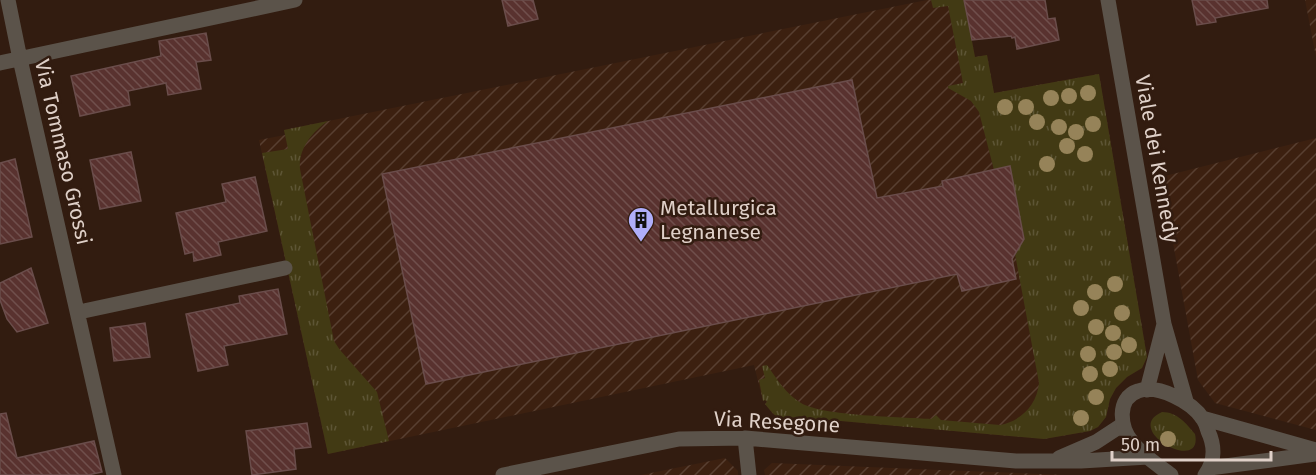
<svg xmlns="http://www.w3.org/2000/svg" width="1316" height="475" font-family="'Fira Sans',sans-serif">
	<style>
		.industrial { fill: url(#industrial-furrows) }
		.grass { fill: url(#grass-tufts) }
		.building { fill: url(#building-back-hatch); stroke: #6a4d4b; stroke-width: 1.5 }
		.lines { fill: none; stroke-linecap: round; stroke-linejoin: round }
		.minor { stroke: #5b534a; stroke-width: 15 }
		.tertiary { stroke: #5b534a; stroke-width: 15 }
		.tree { fill: #968359 }
		.labels { text-anchor: middle; dominant-baseline: central; stroke-width: 5; stroke-linejoin: round; paint-order: stroke }
		.street-label { font-size: 21px; fill: #dfd0c8; stroke: #321c10 }
		.poi-label { font-size: 21px; fill: #dfd0c8; stroke: #321c10; text-anchor: start }
	</style>
	<defs>
		<pattern id="industrial-furrows" width="10" height="10" patternUnits="userSpaceOnUse" patternTransform="scale(1.5)"><rect width="10" height="10" fill="#3c2010"/><path d="M-1 1l2-2M0 10L10 0M9 11l2-2" fill="none" stroke="#583f31"/></pattern>
		<pattern id="grass-tufts" width="24" height="20" patternUnits="userSpaceOnUse" patternTransform="scale(1.5)"><rect width="24" height="20" fill="#423a14"/><path d="M3 7l-1-3M5 7V3M7 7l1-3M15 17l-1-3M17 17v-4M19 17l1-3" fill="none" stroke="#5d5535"/></pattern>
		<pattern id="building-back-hatch" width="6" height="6" patternUnits="userSpaceOnUse" patternTransform="scale(1.5)"><rect width="6" height="6" fill="#59322f"/><path d="M-1 5l2 2M0 0l6 6M5-1l2 2" fill="none" stroke="#704f4c"/></pattern>
	</defs>
	<rect width="100%" height="100%" fill="#321c10"/>
	<path class="industrial" d="M927,0H964L975,57L987,55L994,93L1099,74L1147,357L1142,368L1127,377L1116,388L1110,399L1106,417L1098,427L1090,431L1044,439L796,417L781,419L774,415L765,404L767,402L765,400L763,401L754,365L328,454L259,140L285,135L284,130Z
		M1305,0H1316V57Z
		M1316,138V430L1215,403L1198,380L1161,177Z
		M725,458L738,471V475H641Z
		M772,463L940,470L1065,475H765L764,470Z"/>
	<path class="grass" d="M931,0H964L975,57L987,55L994,93L1099,74L1147,357L1142,368L1127,377L1116,388L1110,399L1106,417L1098,427L1090,431L1044,439L796,417C778,420 776,418 765,404L767,402L765,400L763,401L759,380L765,378L762,366L767,365C776,378 787,395 801,403C822,416 903,417 931,419L936,415L941,420L1000,425C1021,421 1037,405 1039,383L1015,254L1024,239L1010,167L994,170L979,112L971,101L948,88V86L963,83L948,6L933,8Z
		M328,121C312,132 298,149 300,169L334,341L340,350L377,392L389,441L328,454L262,153L288,149L284,130Z
		M1162,412C1177,412 1186,423 1195,434C1204,475 1121,430 1162,412Z"/>
	<path class="building" d="M502,0H533L538,19L508,26Z
		M964,0H1045L1048,19L1055,18L1059,40L1017,49L1015,37L1012,38L1011,36L972,40Z
		M1192,0H1267L1268,8L1215,18L1216,22L1197,25Z
		M206,33L211,60L196,62L201,89L168,95L166,83L128,91L130,105L80,116L71,76L161,56L159,41Z
		M852,80L877,198L943,186L942,181L1010,166L1024,239L1012,259L1016,279L962,291L957,274L426,384L382,174Z
		M131,152L141,201L100,209L90,160Z
		M15,159L32,237L0,244V163Z
		M255,177L267,231L218,242L221,255L194,261L193,252L185,254L176,213L226,202L222,184Z
		M31,268L48,323L17,332L7,319L0,300V283Z
		M278,289L287,334L224,346L228,365L198,371L186,314L240,303L239,296Z
		M145,323L150,357L114,361L110,328Z
		M6,413L17,458L94,441L102,472L88,475H0V414Z
		M307,423L311,447L294,449L296,469L252,475L246,431Z"/>
	<g class="lines">
		<path class="minor" d="M8,0L20,59L114,475
			M0,63L295,0
			M79,312L285,268
			M745,438L749,475
			M1059,458L1096,442L1122,425
			M503,475L679,439L745,438L1016,461H1081L1148,457"/>
		<path class="tertiary" d="M1108,0L1164,324L1186,401
			M1147,390L1164,324
			M1202,418L1316,450
			M1210,468L1316,454
			M1171,475C1158,465 1142,455 1132,442C1120,428 1116,398 1138,391C1158,384 1192,402 1203,419C1205,422 1207,427 1208,431C1215,446 1215,462 1205,475"/>
	</g>
	<g class="tree">
		<circle cx="1088" cy="93" r="8"/>
		<circle cx="1069" cy="96" r="8"/>
		<circle cx="1051" cy="98" r="8"/>
		<circle cx="1005" cy="107" r="8"/>
		<circle cx="1026" cy="107" r="8"/>
		<circle cx="1037" cy="122" r="8"/>
		<circle cx="1093" cy="124" r="8"/>
		<circle cx="1059" cy="127" r="8"/>
		<circle cx="1076" cy="132" r="8"/>
		<circle cx="1067" cy="146" r="8"/>
		<circle cx="1085" cy="154" r="8"/>
		<circle cx="1047" cy="164" r="8"/>
		<circle cx="1115" cy="284" r="8"/>
		<circle cx="1095" cy="292" r="8"/>
		<circle cx="1081" cy="308" r="8"/>
		<circle cx="1122" cy="313" r="8"/>
		<circle cx="1096" cy="327" r="8"/>
		<circle cx="1113" cy="333" r="8"/>
		<circle cx="1129" cy="345" r="8"/>
		<circle cx="1114" cy="352" r="8"/>
		<circle cx="1088" cy="354" r="8"/>
		<circle cx="1110" cy="369" r="8"/>
		<circle cx="1090" cy="374" r="8"/>
		<circle cx="1096" cy="397" r="8"/>
		<circle cx="1081" cy="418" r="8"/>
		<circle cx="1168" cy="439" r="8"/>
	</g>
	<defs>
		<g id="building-pin" transform="scale(1.35)"><path d="M0 17L-7.5 6A9.5 9.5 0 1 1 7.5 6Z" fill="#afaefa" stroke="#321c10"/><path d="M-4-6H4V6H1V3H-1V6H-4ZM-2.5-4.3h1.7v1.8h-1.7ZM.8-4.3h1.7v1.8H.8ZM-2.5-1h1.7V.8h-1.7ZM.8-1h1.7V.8H.8Z" fill="#111"/></g>
	</defs>
	<g fill-rule="evenodd">
		<use href="#building-pin" x="641" y="220"/>
	</g>
	<g class="labels">
		<g class="street-label">
			<text transform="translate(63 152) rotate(77)">Via Tommaso Grossi</text>
			<text transform="translate(1157 159) rotate(80)">Viale dei Kennedy</text>
			<text transform="translate(777 422) rotate(3)">Via Resegone</text>
		</g>
		<g class="poi-label">
			<text x="660" y="208">Metallurgica<tspan x="660" dy="24">Legnanese</tspan></text>
		</g>
	</g>
	<path d="M1112 451v9h159v-9" fill="none" stroke="#dfd0c8" stroke-width="3"/>
	<text x="1121" y="451" font-size="18" fill="#dfd0c8" stroke="#321c10" stroke-width="4.5" paint-order="stroke">50 m</text>
</svg>
